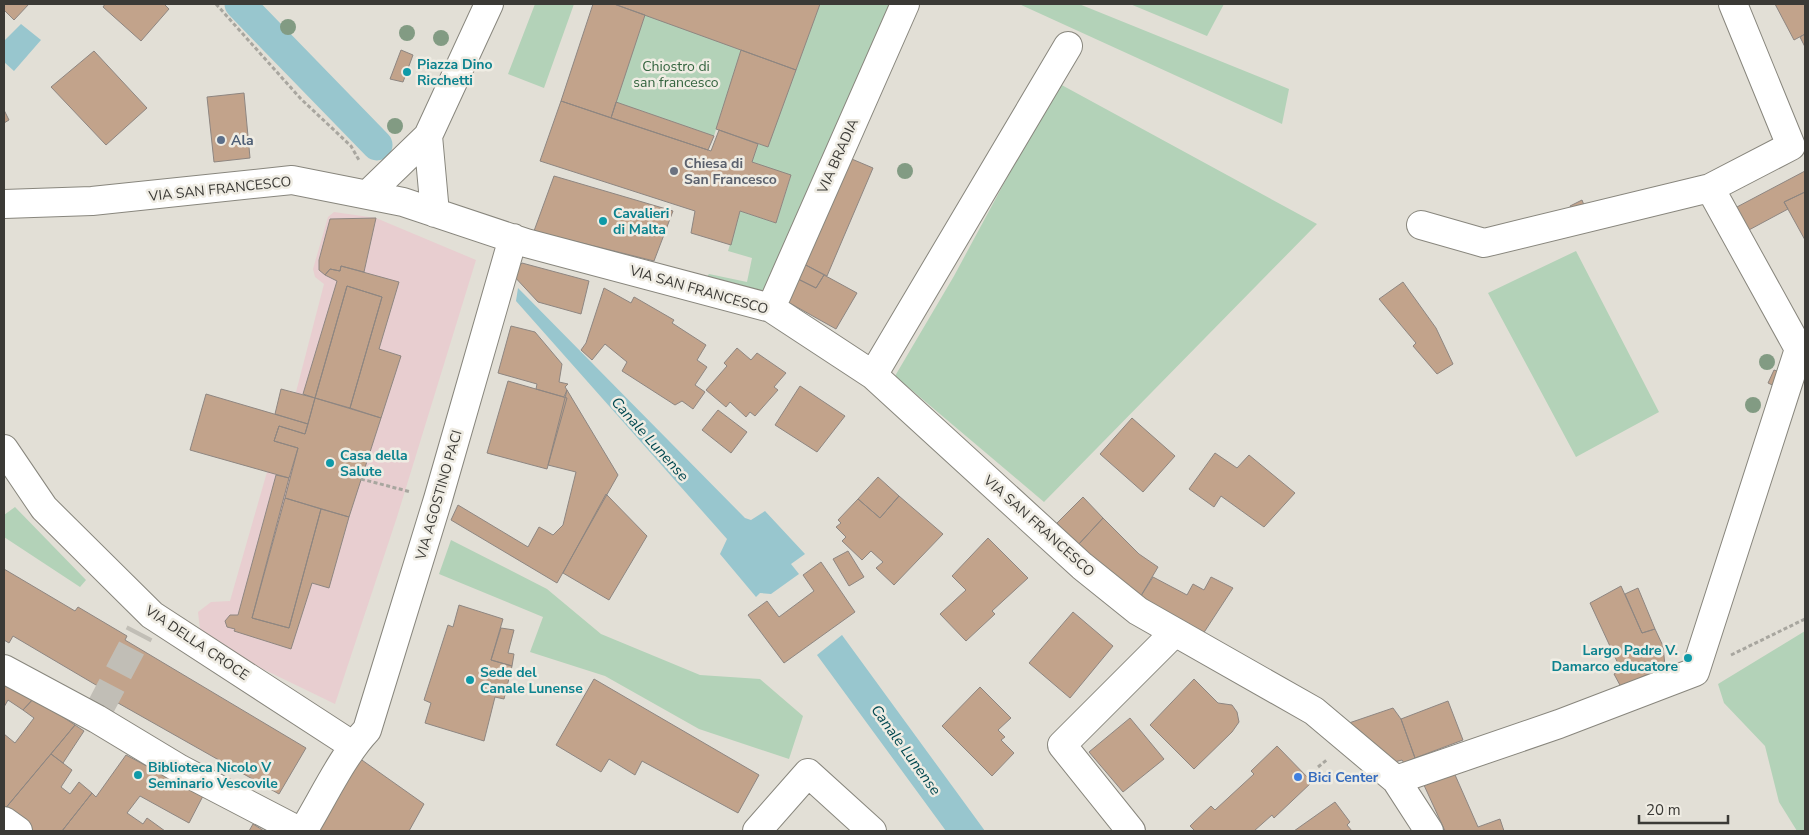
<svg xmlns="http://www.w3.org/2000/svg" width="1809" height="835" font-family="'Nunito Sans',sans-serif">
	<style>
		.medical { fill: #e8ced0 }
		.green { fill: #b3d2b8 }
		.water { fill: #98c6ce }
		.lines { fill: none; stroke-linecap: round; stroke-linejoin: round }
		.canal { stroke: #98c6ce; stroke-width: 31 }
		.building { fill: #c2a38b; stroke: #8e8681 }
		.minor-tunnel { stroke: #c1beb6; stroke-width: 28; stroke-dasharray: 28 14; stroke-linecap: butt }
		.minor-casing { stroke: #88867d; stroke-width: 30 }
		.path { stroke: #a8a69f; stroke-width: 3; stroke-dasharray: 4 2.5; stroke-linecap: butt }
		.minor { stroke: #fff; stroke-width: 28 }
		.tree { fill: #829b83 }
		.culture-dot { fill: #0f9aa8; stroke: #efece3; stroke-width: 2 }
		.service-dot { fill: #5c6f8a; stroke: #efece3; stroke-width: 2 }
		.worship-dot { fill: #6b7280; stroke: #efece3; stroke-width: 2 }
		.shop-dot { fill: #3f7fe0; stroke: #efece3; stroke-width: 2 }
		.labels { text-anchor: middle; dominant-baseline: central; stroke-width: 5; stroke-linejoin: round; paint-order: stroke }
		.culture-label { font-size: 14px; font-weight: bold; fill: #0d838f; stroke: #efece3; text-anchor: start }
		.park-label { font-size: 14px; fill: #34643f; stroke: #efece3 }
		.service-label { font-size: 14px; font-weight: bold; fill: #4e5e75; stroke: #efece3; text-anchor: start }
		.street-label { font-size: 14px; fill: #3b3a36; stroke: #efece3 }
		.worship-label { font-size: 14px; font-weight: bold; fill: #5b616d; stroke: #efece3; text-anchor: start }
		.shop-label { font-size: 14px; font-weight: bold; fill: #366cbe; stroke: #efece3; text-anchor: start }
		.water-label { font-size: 15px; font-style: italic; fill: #004850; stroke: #efece3 }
	</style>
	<rect width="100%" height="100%" fill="#e2dfd6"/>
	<path class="medical" d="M334,212L376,218L476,260L397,517L335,704L201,639L198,612L211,602L230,601L267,472L296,392L324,284L315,277L313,269L328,217Z"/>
	<path class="green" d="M535,4H574L544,88L508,74Z
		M820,4H891L760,298L703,282L709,274L747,282L752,258L728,251L740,211L776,223L791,176L752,162L758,144L768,146Z
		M1019,4H1079L1289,89L1282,124Z
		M1130,4H1224L1207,36Z
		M645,15L741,50L714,136L616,102Z
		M1058,83L1317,224L1044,502L895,376L954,276Z
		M1576,251L1659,412L1576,457L1488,293Z
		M15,507L86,580L80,587L4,537V515Z
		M451,540L547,589L601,634L700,675L760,679L803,716L789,759L699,729L605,676L530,652L543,617L439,574Z
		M1805,631V831H1797L1779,802L1765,746L1724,703L1718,684Z"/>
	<path class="water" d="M21,24L41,40L14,71L4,62V41Z
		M518,288L745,518L751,520L765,511L805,554L791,564L799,574L771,594L760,593L756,597L720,554L727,539L516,301Z
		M842,635L985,831H946L817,655Z"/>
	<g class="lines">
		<path class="canal" d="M240,4L377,145"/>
	</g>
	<path class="building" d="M4,4H29L14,20L4,10Z
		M105,4H164L169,9L141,41L103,7Z
		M593,4H614L645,15L611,118L561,101Z
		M614,4H820L796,70Z
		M1775,4H1805V34L1794,40Z
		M1805,34V47L1800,37Z
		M401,50L413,55L403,82L390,79Z
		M741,50L796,70L768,147L716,129Z
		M94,51L147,108L106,145L51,87Z
		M244,93L250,158L214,162L207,97Z
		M561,101L711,151L719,130L758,144L752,162L791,175L776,223L740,211L731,245L691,233L695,211L540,161Z
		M616,102L714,136L708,150L611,118Z
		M4,110L9,120L4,123Z
		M847,157L873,168L827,276L802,263Z
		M1805,171V192L1784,202L1788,209L1747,231L1735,208Z
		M554,176L673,211L654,261L534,231Z
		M1805,192V240L1784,202Z
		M1582,200L1586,210L1574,215L1570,206Z
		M376,218L364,272L341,266L340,271L330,269L325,275L319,270V260L330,219Z
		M522,263L589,281L581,314L538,302L512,274Z
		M802,263L824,275L816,288L796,278Z
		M341,266L399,282L379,349L401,356L381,418L350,408L382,297L347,286L315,398L303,394L337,281L325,275L330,269L340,271Z
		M824,275L857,293L836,329L786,301L796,278L816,288Z
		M1403,282L1436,328L1453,364L1437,374L1413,346L1416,343L1379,299Z
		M347,286L382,297L350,408L315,398Z
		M604,288L631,303L634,297L636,298L674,320L672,323L706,345L697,360L707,367L695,385L705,392L693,409L682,401L675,405L622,371L627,362L605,344L592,360L581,350L586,343Z
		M511,326L535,332L562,364L559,382L568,384L565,387L567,390L564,397L536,389L537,384L498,373Z
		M737,348L751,360L757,353L786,373L774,387L778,390L755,416L750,412L746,417L730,402L726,407L706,390L727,366L724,363Z
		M1774,370L1785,374L1779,388L1768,383Z
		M508,381L567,398L547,469L487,453Z
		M800,386L845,416L817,452L775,425Z
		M281,389L315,398L308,424L275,414Z
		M567,390L618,475L557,583L451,520L458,505L528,547L539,527L553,535L563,525L576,472L548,465Z
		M206,394L308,424L305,434L279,426L274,441L298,448L289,478L190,450Z
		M315,398L381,418L349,517L285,498L298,448L274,441L279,426L305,434Z
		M718,410L747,432L731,453L702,430Z
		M1132,418L1175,456L1143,492L1100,454Z
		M1215,453L1237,468L1249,455L1295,493L1264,527L1221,496L1214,507L1189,489Z
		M276,475L289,478L252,618L289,628L321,509L349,517L329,588L312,583L291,649L234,631L235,629L227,627L225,621L230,615H238Z
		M878,477L899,496L880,518L858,499Z
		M606,494L647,536L609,600L563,573Z
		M899,496L943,534L894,585L876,568L883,562L871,551L862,560L842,541L846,537L836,527L841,523L838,520L858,499L880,518Z
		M1083,497L1103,518L1078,545L1057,523Z
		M285,498L321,509L289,628L252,618Z
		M1103,518L1139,554L1158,567L1139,599L1078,545Z
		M988,538L1028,578L992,611L995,614L966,641L940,614L966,590L952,576Z
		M848,551L864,577L849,586L833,559Z
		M821,562L855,612L784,663L748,615L767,601L779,617L814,591L803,575Z
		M4,569L75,611L78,607L127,636L125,640L306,748L279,794L111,699L113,695L13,636L9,643L4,640Z
		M1153,577L1187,595L1193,584L1204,590L1211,577L1233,588L1201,637L1139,599Z
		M1621,586L1642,633L1655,629L1663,646L1665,666L1621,687L1614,674L1621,670L1590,603Z
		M1638,588L1655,629L1642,633L1625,594Z
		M459,605L503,619L491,660L512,666L504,699L495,697L484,741L425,723L431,703L424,700L448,625L453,627Z
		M1073,612L1113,646L1070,698L1029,663Z
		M501,628L514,630L508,653L514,654L512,666L491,660Z
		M594,679L759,775L738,813L642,761L635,775L609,759L601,772L556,745Z
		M1194,679L1218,703L1232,705L1237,712L1239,722L1232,732L1194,769L1150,725Z
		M4,685L20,691L34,698L23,710L8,700L4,707Z
		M980,687L1011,718L998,730L1005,737L1001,740L1014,753L992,776L942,726Z
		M34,698L75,725L4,810V734L15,743L34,718L23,710Z
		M1448,701L1463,740L1415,758L1401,719Z
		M1393,708L1401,719L1415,758L1404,763L1402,760L1391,763L1349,723Z
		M1130,718L1164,759L1123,792L1089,752Z
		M75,725L84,731L63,763L51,754Z
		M1277,746L1312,782L1274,818L1272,815L1254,831H1195L1190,826L1211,806L1215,810L1254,774L1251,771Z
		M51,754L72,770L61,787L70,794L79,782L92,793L62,831H32L4,810Z
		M126,755L203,796L189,823L140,796L127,813L143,824L147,818L165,831H62L92,793L96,797Z
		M359,758L424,804L409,831H316Z
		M1452,768L1478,827L1500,819L1504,831H1445L1423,783Z
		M1335,802L1350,822L1347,825L1352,831H1294Z
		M253,824L264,831H249Z"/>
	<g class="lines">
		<path class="minor-tunnel" d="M99,710L140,632"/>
		<g class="minor-casing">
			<path id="minor" d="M428,136L435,213
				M368,194L428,136L489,4
				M4,204L92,201L292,180L403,202L526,243L771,308L873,375L1082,566L1138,611L1314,711L1396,780L1429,831
				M1421,225L1484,243L1710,188
				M771,308L905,4
				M873,375L1068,46
				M4,449L44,508L152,615L352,745
				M4,669L97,719L180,769L299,831
				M1396,780L1559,724L1695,672L1799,349L1710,188L1791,146L1733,4
				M4,821L18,831
				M303,831C322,800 343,755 367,730L438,499L513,238
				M757,831L808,773L872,831
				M1131,831L1062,745L1175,632"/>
		</g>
		<path class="path" d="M216,4L301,99L351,146L360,162
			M361,479L411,492
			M1731,655L1805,619
			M1318,767L1328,759"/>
		<use href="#minor" class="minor"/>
	</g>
	<g class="tree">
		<circle cx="288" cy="27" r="8"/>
		<circle cx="407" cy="33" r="8"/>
		<circle cx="441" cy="38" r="8"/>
		<circle cx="395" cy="126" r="8"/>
		<circle cx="905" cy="171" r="8"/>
		<circle cx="1767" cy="362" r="8"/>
		<circle cx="1753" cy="405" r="8"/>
	</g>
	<g class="culture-dot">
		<circle cx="407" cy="72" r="5"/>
		<circle cx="603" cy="221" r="5"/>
		<circle cx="330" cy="463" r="5"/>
		<circle cx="1688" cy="658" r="5"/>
		<circle cx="470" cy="680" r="5"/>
		<circle cx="138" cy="775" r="5"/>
	</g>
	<circle class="service-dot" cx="221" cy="140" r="5"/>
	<circle class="worship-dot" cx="674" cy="171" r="5"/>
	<circle class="shop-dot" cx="1298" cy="777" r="5"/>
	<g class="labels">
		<g class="culture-label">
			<text x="417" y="64">Piazza Dino<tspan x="417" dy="16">Ricchetti</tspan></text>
			<text x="613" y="213">Cavalieri<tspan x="613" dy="16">di Malta</tspan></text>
			<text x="340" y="455">Casa della<tspan x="340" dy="16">Salute</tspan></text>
			<text x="1678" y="650" text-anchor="end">Largo Padre V.<tspan x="1678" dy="16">Damarco educatore</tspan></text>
			<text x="480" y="672">Sede del<tspan x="480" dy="16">Canale Lunense</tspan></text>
			<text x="148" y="767">Biblioteca Nicolo V<tspan x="148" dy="16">Seminario Vescovile</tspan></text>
		</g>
		<g class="park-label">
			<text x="676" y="66">Chiostro di<tspan x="676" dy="16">san francesco</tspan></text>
		</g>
		<g class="service-label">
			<text x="231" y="140">Ala</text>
		</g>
		<g class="street-label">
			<text transform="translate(838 156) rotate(-66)">VIA BRADIA</text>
			<text transform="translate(220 189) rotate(-6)">VIA SAN FRANCESCO</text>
			<text transform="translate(699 290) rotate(16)">VIA SAN FRANCESCO</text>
			<text transform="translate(439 495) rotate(-74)">VIA AGOSTINO PACI</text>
			<text transform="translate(1039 526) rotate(42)">VIA SAN FRANCESCO</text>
			<text transform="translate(197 643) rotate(34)">VIA DELLA CROCE</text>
		</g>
		<g class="worship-label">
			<text x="684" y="163">Chiesa di<tspan x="684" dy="16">San Francesco</tspan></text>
		</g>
		<g class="shop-label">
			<text x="1308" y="777">Bici Center</text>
		</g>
		<g class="water-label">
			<text transform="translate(650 439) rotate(48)">Canale Lunense</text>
			<text transform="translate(906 750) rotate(54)">Canale Lunense</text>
		</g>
	</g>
	<rect width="1809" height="835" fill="none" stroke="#3b3a36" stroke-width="10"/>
	<path d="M1639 815v8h89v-8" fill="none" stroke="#3b3a36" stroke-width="2.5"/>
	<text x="1646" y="815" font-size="15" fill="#3b3a36" stroke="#efece3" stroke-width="4" paint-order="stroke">20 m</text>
</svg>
